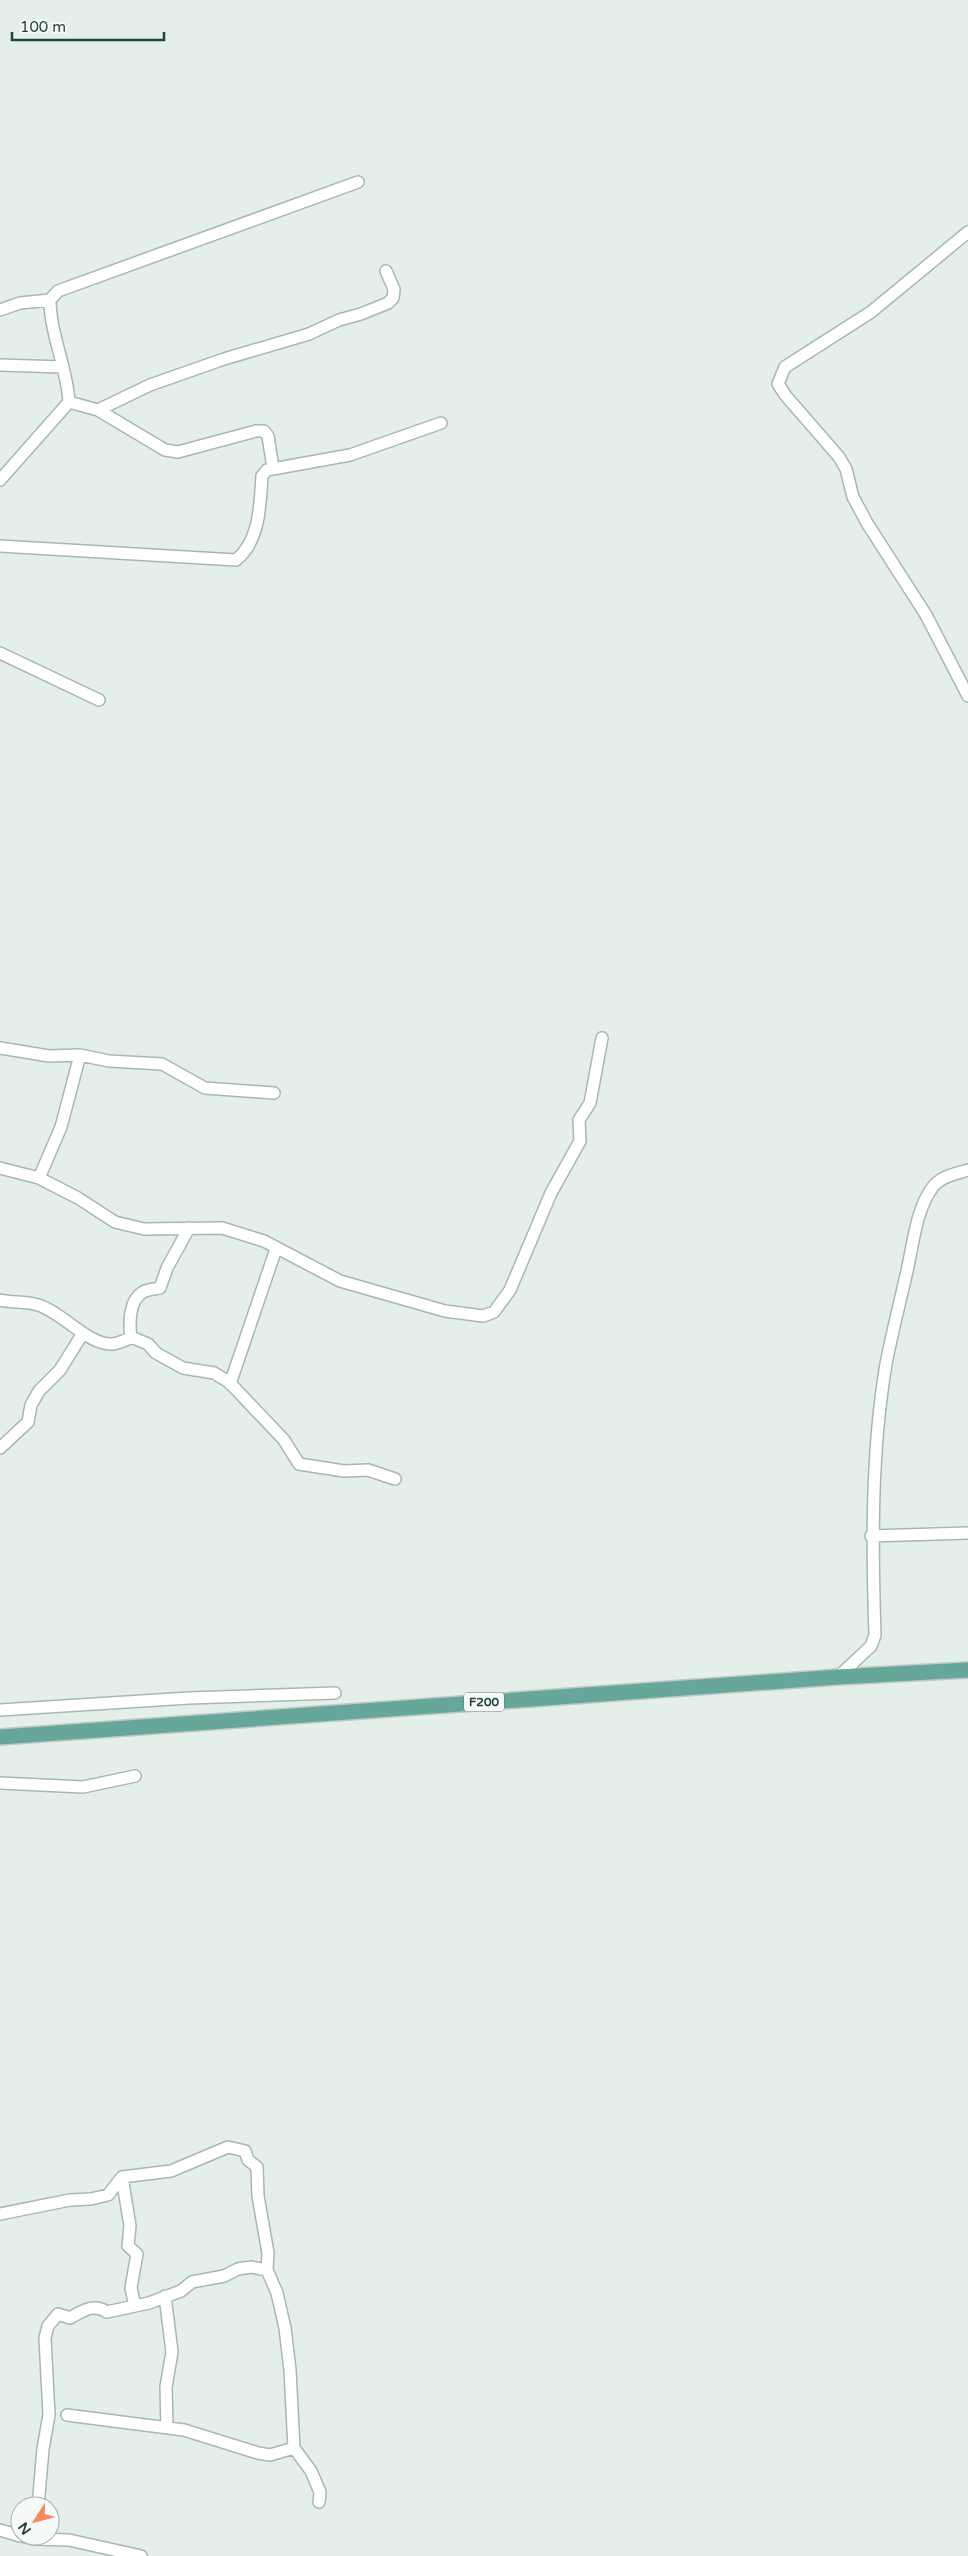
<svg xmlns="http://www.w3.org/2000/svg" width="968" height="2556" font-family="'Varela Round',sans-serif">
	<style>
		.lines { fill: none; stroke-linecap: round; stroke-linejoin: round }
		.minor-casing { stroke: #a6b8b2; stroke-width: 14 }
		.major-casing { stroke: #c1cac8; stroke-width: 18 }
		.minor { stroke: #fff; stroke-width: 11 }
		.major { stroke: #66a799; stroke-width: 15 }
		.labels { text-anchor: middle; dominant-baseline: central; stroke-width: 5; stroke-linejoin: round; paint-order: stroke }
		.shield { fill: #f5faf8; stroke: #617974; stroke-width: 1 }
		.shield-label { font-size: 12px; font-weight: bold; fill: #22423b }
	</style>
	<rect width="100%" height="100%" fill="#e4efea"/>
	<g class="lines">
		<g class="minor-casing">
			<path id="minor" d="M968,232L871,312L785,367L778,384L786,396L839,457L846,469L853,497L867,523L926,615L968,696
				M0,310L20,303L50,300
				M0,365L63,367
				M69,402L98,410L165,450L178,452L256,431H264L268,436L273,468
				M98,410L150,385L224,359L309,334L339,320L361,314L388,303L393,298L394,289L386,271
				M0,480L69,402C67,367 50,334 50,300L58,291L358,182
				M0,546L236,560C260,541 260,505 262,476L267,470L350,455L441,423
				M0,653L99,700
				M0,1048L49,1056L80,1055L109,1061L162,1064L205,1088L274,1093
				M0,1168L39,1178L78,1198L115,1222L144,1229L222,1228L264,1241L340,1281L445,1311L483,1316L494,1312L510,1290L551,1193L580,1141L579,1120L590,1103L602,1038
				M39,1178L61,1127L80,1055
				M0,1300C13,1303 26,1301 38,1305C62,1312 89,1346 113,1344C119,1343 126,1340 131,1337C129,1323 129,1300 143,1292C148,1289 155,1289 160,1288L167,1268L189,1228
				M131,1337L148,1344L156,1353L183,1368L214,1373L229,1382L284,1440L299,1464L344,1471L368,1470L395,1479
				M230,1384L276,1249
				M0,1448L28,1422L31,1405L39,1391L60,1370L83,1333
				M871,1536L968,1533
				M838,1677L871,1646L875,1635C872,1546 871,1453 886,1364C892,1333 900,1302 907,1271C913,1245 916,1210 932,1188C941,1176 955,1174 968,1170
				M0,1710L189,1698L335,1693
				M0,1783L83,1787L135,1776
				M122,2177L130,2226L128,2246L137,2254L131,2288L135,2306
				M0,2214L70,2200L91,2199L108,2195L122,2177L171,2171L228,2147L245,2151L248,2160L257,2167L258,2196L268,2253L267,2270L277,2293L285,2328L290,2370L294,2448L311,2471L320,2492L319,2502
				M165,2296L172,2352L166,2387L167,2427
				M67,2415L184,2430L258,2453L270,2455L294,2448
				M38,2506L43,2449L49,2415L45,2338L48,2326L58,2314L70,2318C83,2311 93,2303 107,2312L149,2303L181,2291L192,2282L224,2276L238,2269L251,2267L267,2270
				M0,2530L20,2536
				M22,2536L34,2539L69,2540L141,2556"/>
		</g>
		<g class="major-casing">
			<path id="major" d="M0,1737L838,1677L968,1670"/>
		</g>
		<use href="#minor" class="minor"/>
		<use href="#major" class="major"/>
	</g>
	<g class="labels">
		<rect class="shield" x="464" y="1692.5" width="40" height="19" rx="4"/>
		<g class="shield-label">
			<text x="484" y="1702">F200</text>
		</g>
	</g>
	<g transform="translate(35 2521) rotate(234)"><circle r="24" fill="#f5faf8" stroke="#a1b0ac"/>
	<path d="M0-4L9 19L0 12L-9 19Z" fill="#fa8757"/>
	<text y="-8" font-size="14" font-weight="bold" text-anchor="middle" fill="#22423b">N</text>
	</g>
	<path d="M12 32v8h152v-8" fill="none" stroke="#22423b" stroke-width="2.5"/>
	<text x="20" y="32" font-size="15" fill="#22423b" stroke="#f5faf8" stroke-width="4" paint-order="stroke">100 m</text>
</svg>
